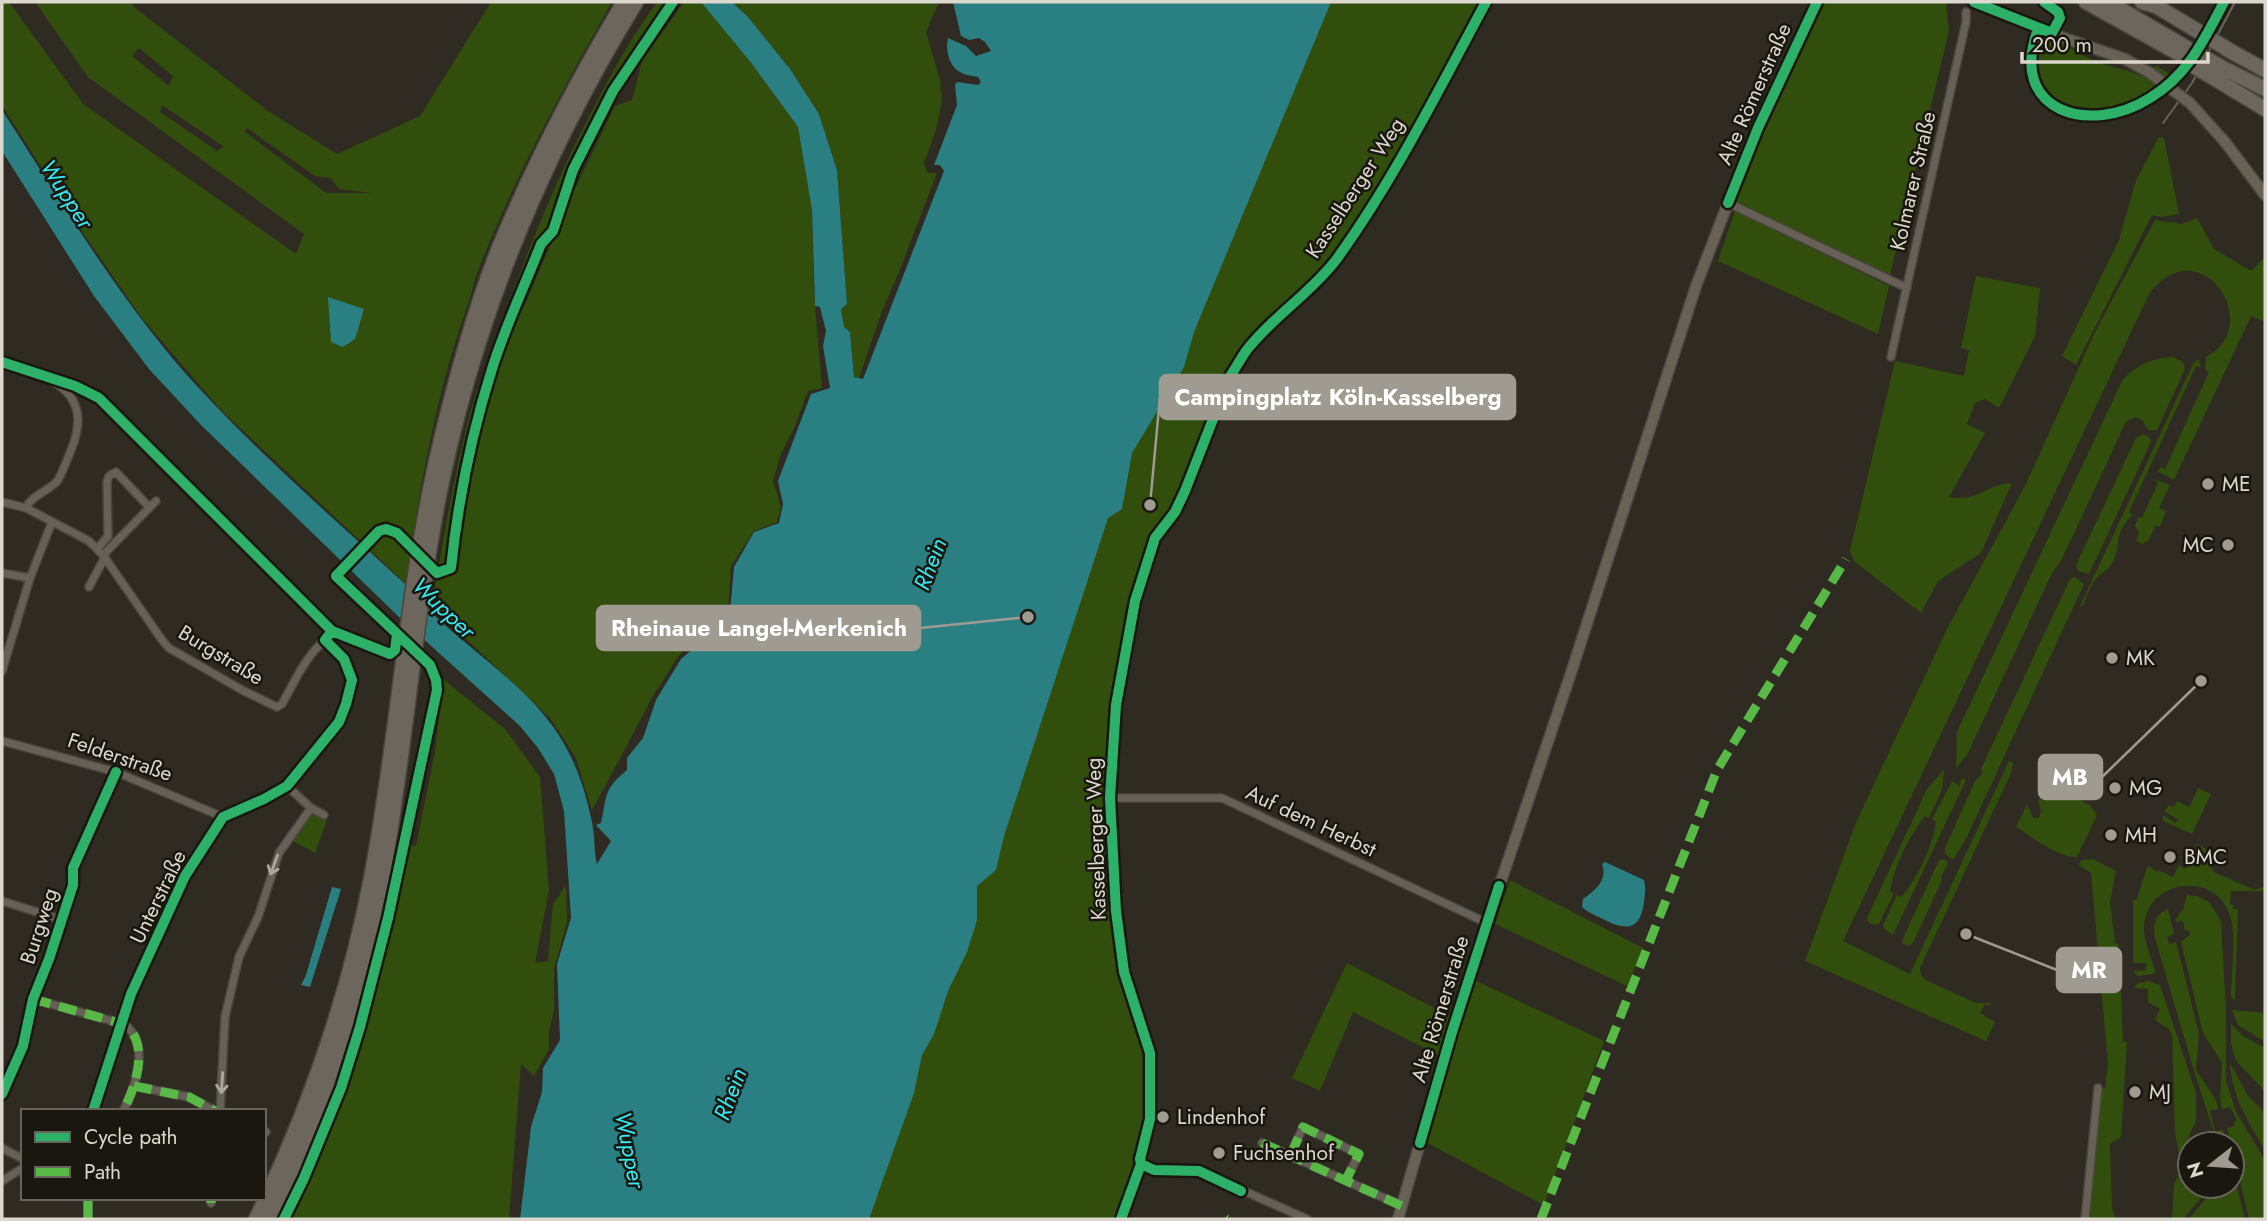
<svg xmlns="http://www.w3.org/2000/svg" width="2267" height="1221" font-family="Jost,sans-serif">
	<style>
		.green { fill: #324e0c; fill-rule: evenodd }
		.water { fill: #2a7f82 }
		.lines { fill: none; stroke-linecap: round; stroke-linejoin: round }
		.street-casing { stroke: #4a463e; stroke-width: 10 }
		.secondary-casing { stroke: #4a463e; stroke-width: 13 }
		.highway-casing { stroke: #4a463e; stroke-width: 17 }
		.street { stroke: #666056; stroke-width: 7 }
		.secondary { stroke: #686156; stroke-width: 10 }
		.highway { stroke: #6c665c; stroke-width: 14 }
		.tram { stroke: #69635b; stroke-width: 2 }
		.secondary-bridge-casing { stroke: #4a463e; stroke-width: 13; stroke-linecap: butt }
		.highway-bridge-casing { stroke: #4a463e; stroke-width: 17; stroke-linecap: butt }
		.secondary-bridge { stroke: #686156; stroke-width: 10 }
		.highway-bridge { stroke: #6c665c; stroke-width: 14 }
		.quiet { stroke: #58b947; stroke-width: 9; stroke-dasharray: 18 9; stroke-linecap: butt }
		.cycleway-casing { stroke: #19170f; stroke-width: 15 }
		.cycleway { stroke: #2db169; stroke-width: 10 }
		.oneway { stroke: #ada89d }
		.poi-dot { fill: #9f9b91; stroke: #19170f; stroke-width: 2.5 }
		.labels { text-anchor: middle; dominant-baseline: central; stroke-width: 5; stroke-linejoin: round; paint-order: stroke }
		.street-label { font-size: 21px; fill: #dcd8cd; stroke: #19170f }
		.poi-label { font-size: 21px; fill: #dcd8cd; stroke: #19170f; text-anchor: start }
		.water-label { font-size: 23px; font-style: italic; fill: #34e9f2; stroke: #19170f }
		.leader { fill: none; stroke: #9f9b91; stroke-width: 2.5 }
		.callout-dot { fill: #9f9b91; stroke: #19170f; stroke-width: 2.5 }
		.callout { fill: #9f9b91; stroke: #9f9b91; stroke-width: 2.5 }
		.callout-label { font-size: 23px; text-anchor: middle; font-weight: bold; fill: #fff }
	</style>
	<rect width="100%" height="100%" fill="#2f2b22"/>
	<path class="green" d="M2,2H9L83,104L296,254L304,234L88,77L35,2H131L134,7L268,111L337,154L420,116L491,2H612C562,90 514,178 477,273C473,283 472,294 468,304C436,393 419,489 406,584L221,410L141,317L79,227L2,105ZM139,48L173,76L169,86L132,56ZM162,105L223,146V147L217,151L160,112ZM247,128L315,176L330,178L339,189L372,193H326L245,132Z
		M657,2H671L610,95L571,171L552,230L539,245L489,368L465,470L454,527L449,566L438,571C446,520 456,470 468,420C474,396 484,373 492,350C514,286 538,224 566,163C593,108 621,51 657,2Z
		M684,2H701L752,64L798,127L812,209L814,294L822,388L808,391L795,426L781,454L773,481L781,507L777,522L754,531L731,566L728,611L712,629L679,655L653,696L592,811L576,758L550,718L432,607L437,577L458,569V533L473,453L492,379L521,304L524,307L568,203L615,106L632,100L642,61Z
		M732,2H939L926,32L940,80L942,101L936,130L924,163L927,173H937L899,272L882,311L859,378L854,377L850,332L844,328L841,309L847,304L837,170L819,114L790,69L748,17Z
		M1159,2H1487L1376,193L1333,261L1239,358L1173,512L1155,533L1142,572L1111,740L1117,969C1121,993 1135,1016 1144,1039C1156,1075 1136,1187 1117,1219H697Z
		M1822,2H1946L1949,31L1890,275L1734,202L1775,103Z
		M2044,41C2062,40 2080,55 2097,62C2113,68 2131,70 2146,78L2156,66L2172,75L2148,94L2149,96C2117,111 2073,127 2046,96C2035,82 2032,66 2035,49Z
		M2159,137L2164,138L2179,214L2162,217L2152,215L2076,365L2062,356L2119,240L2136,180Z
		M1735,211L1889,286L1878,334L1718,261Z
		M2197,218L2214,249L2251,271L2265,257V322L2251,316L2174,480L2158,472L2160,467L2165,469L2209,372L2205,370L2206,357C2267,325 2199,226 2149,294L1843,941L1910,974L2009,761L2013,763L2011,773L1920,968L1921,975L1926,980L1976,1003H1991L1989,1006L1985,1004L1980,1013L1995,1022L1986,1041L1805,961L1857,820L1948,627L2025,486L2094,334L2155,220L2182,224Z
		M1976,276L2040,288L2035,336L1999,408L1985,399L1975,403L1967,424L1985,433L1949,497C1977,503 1986,484 2012,483L1981,553L1938,581L1921,613L1854,561L1850,551L1895,361L1964,376L1969,350L1961,348Z
		M2173,357L2183,362L2185,369L2157,430C2146,432 2147,427 2142,420L2135,417L2126,422L2063,557L2051,575L1967,755L1956,768L1957,732L2122,381C2135,365 2152,358 2173,357Z
		M2198,359L2201,367L2196,366L2129,512L2133,515C2111,534 2123,548 2111,565C2107,571 2099,574 2095,580C2089,588 2086,598 2083,606H2080L2193,364Z
		M2143,434L2149,437L2151,442L2089,574L2078,571L2076,565L2136,438Z
		M2154,479L2170,485L2159,508L2166,511L2160,527L2156,525L2149,539L2143,544L2136,541L2139,532L2135,526L2138,517L2142,518L2158,483Z
		M2075,577L2084,584L1965,841L1953,860L1945,854V848L1975,781L1982,774L1981,769L2070,579Z
		M444,680L505,729L540,777L549,890L535,963L548,961L553,904L566,885L567,922L554,969V1010L549,1031V1049L534,1076L521,1064L509,1219H286C323,1147 353,1070 375,991C389,944 396,894 407,845L416,846L435,752Z
		M1944,769L1942,790L1929,818L1925,816C1909,836 1894,867 1890,891L1894,894L1879,924L1874,925L1868,922L1867,918L1927,789Z
		M1962,778L1966,780L1893,935L1884,929L1883,925L1897,895L1901,897C1918,878 1932,847 1936,822L1932,819L1952,781L1959,786Z
		M2046,786L2072,800L2075,798L2090,805L2097,815L2077,857C2060,859 2032,837 2016,827L2027,804L2033,818H2039L2041,811L2038,801Z
		M2198,788L2211,794L2192,834L2163,821V815L2176,823L2178,819L2165,812L2168,805L2174,807L2177,801L2189,807Z
		M311,813L327,820L315,853L291,840Z
		M2197,844L2206,849L2208,861L2214,872L2255,890L2265,886V891H2231L2230,904L2233,905V909H2238L2235,1001L2231,996C2231,974 2237,937 2230,916C2215,869 2145,880 2144,928C2144,942 2151,957 2155,970L2154,974L2137,976L2133,971L2146,970V963H2133V901L2137,899L2148,865L2157,872L2158,870L2173,877L2179,865L2186,869Z
		M1944,859L1948,863L1941,877L1942,880L1914,941L1910,946L1902,943L1903,938L1939,860Z
		M2093,859L2116,871L2110,902L2115,943L2119,945L2123,1042H2127L2121,1137L2110,1144L2112,1209L2116,1219H2090L2100,1088H2105L2108,1064L2091,873L2079,865L2081,860Z
		M1510,880L1643,948L1627,986L1495,924Z
		M2187,895L2197,896L2209,902L2221,921L2226,1011V1081L2236,1112L2265,1160V1219H2249L2227,1128L2235,1126L2234,1122L2237,1120L2230,1107L2222,1109L2220,1100L2222,1063L2203,1033L2181,942L2190,935L2189,930L2185,931L2183,921L2177,922L2175,920L2183,909Z
		M2168,909L2174,934L2167,937L2169,944L2176,942L2199,1034L2196,1070L2216,1100L2218,1109L2210,1111L2215,1131L2223,1130L2227,1144H2218L2194,1071L2155,938C2153,924 2154,915 2168,909Z
		M1347,963L1450,1016L1438,1055L1353,1012L1320,1091L1292,1078Z
		M1472,979L1604,1041L1544,1205C1504,1185 1465,1162 1425,1142Z
		M2149,981L2160,985L2196,1093V1120L2180,1158L2175,1133L2172,1034L2169,1029L2155,1020L2160,1009L2148,1002V989L2134,988L2138,983Z
		M2232,1010L2265,1013V1042L2238,1025Z
		M2231,1024L2243,1036L2265,1048V1091L2236,1061L2231,1044Z
		M2230,1063L2248,1096L2265,1113V1150C2248,1122 2232,1097 2230,1063Z
		M2190,1149V1186H2211L2183,1219H2172L2174,1185Z
		M2232,1166L2245,1219H2189L2216,1186H2232Z"/>
	<path class="water" d="M701,2H732L748,17L790,69L819,114L837,170L847,304L841,309L844,327L850,332L854,377L863,379L944,171L940,165H934L957,105L955,85L957,82L978,85L981,82L978,77C973,76 965,75 960,72C949,67 945,49 948,38L966,46L976,56L991,51L985,42L979,38L969,40L961,36L953,2H1331L1194,332L1184,367L1132,453L1122,509L1108,518L1004,836L996,870L977,886V920L967,952L948,991L934,1034L922,1055L914,1093L869,1219H520L531,1127L542,1092L543,1068L560,1040L557,964L571,918L564,811L554,774L538,748L520,726L399,617L201,425L149,369L94,296L2,151V110C60,200 115,293 186,374C253,449 330,515 404,583C413,591 420,601 429,610C477,658 541,693 571,757C581,778 589,804 593,828C595,840 594,853 597,864L611,841L596,825L601,823C607,797 603,789 627,770V758L643,738L656,700L681,659L714,631L730,611L734,567L754,532L779,523L783,504L778,481L811,394L830,388L823,346L826,331L820,307L815,306L812,210L798,127L752,64Z
		M328,297L364,309L355,339L343,347L331,342Z
		M1605,862L1644,880C1646,887 1645,894 1644,902C1640,933 1624,930 1601,918C1594,915 1588,912 1582,907L1583,899C1595,890 1608,881 1602,864Z
		M332,887L341,889L310,987L301,985L306,975Z"/>
	<g class="lines">
		<g class="street-casing">
			<path id="street" d="M2038,29C2030,50 2026,72 2039,92C2075,146 2160,102 2189,64
				M2196,54L2224,2
				M1728,203L1907,288
				M1891,357L1966,22V12
				M2,362C49,377 96,390 71,450C67,460 63,471 58,480C50,491 31,495 26,508
				M2,502L26,508L89,541L103,555L162,640L169,648L242,690L277,707L282,704C295,681 305,657 325,640L344,659L352,680L346,704L339,722L287,786L264,799L223,817L185,876L131,994L93,1111
				M98,548L108,536L107,482L109,476L116,472L149,507
				M103,555L156,501
				M2,573L30,578
				M89,587L105,557
				M2,671L30,578L52,522
				M2,741L116,772L223,817
				M287,786L311,808L324,815
				M1110,798H1222L1487,923
				M2,901L62,920
				M33,999L123,1024C151,1041 136,1087 123,1111
				M134,1086L189,1097L215,1111
				M2,1094L23,1046L33,999L49,959L73,885V868L116,772
				M220,1111L225,1017L239,957L258,917L279,853L311,808
				M264,1132H266
				M1262,1143L1402,1206
				M2,1148L23,1159
				M1291,1154L1303,1127L1359,1154L1346,1180
				M2,1181L23,1168
				M211,1203V1198
				M88,1219V1198
				M1307,1219L1199,1171L1154,1170L1141,1164L1140,1159L1150,1119V1053L1121,956L1112,858L1110,798L1116,705L1135,601L1155,538L1175,512L1185,491L1229,378L1237,365L1257,339L1313,287L1335,261L1405,151L1486,2
				M2085,1219L2098,1088"/>
		</g>
		<g class="secondary-casing">
			<path id="secondary" d="M1974,2L2038,29L2125,59L2150,73
				M2225,142L2265,195
				M1398,1219L1452,1032L1487,923L1571,673L1696,286L1743,164L1817,2"/>
		</g>
		<g class="highway-casing">
			<path id="highway" d="M2086,2L2185,57
				M2108,2L2187,48
				M2142,2L2156,6L2201,33
				M2232,52L2265,70
				M2223,68L2265,89
				M2217,80L2265,109
				M256,1219C309,1110 348,998 371,878C399,733 406,584 441,440C457,373 475,306 501,243C536,159 578,79 624,2
				M268,1219C331,1106 369,968 389,840C407,726 417,610 439,496C474,321 543,154 636,2"/>
		</g>
		<use href="#street" class="street"/>
		<use href="#secondary" class="secondary"/>
		<use href="#highway" class="highway"/>
		<path class="tram" d="M2163,123L2192,83L2235,2"/>
		<g class="secondary-bridge-casing">
			<path id="secondary-bridge" d="M2150,73L2190,103L2225,142"/>
		</g>
		<g class="highway-bridge-casing">
			<path id="highway-bridge" d="M2201,33L2232,52
				M2191,50L2223,68
				M2183,60L2217,80"/>
		</g>
		<use href="#secondary-bridge" class="secondary-bridge"/>
		<use href="#highway-bridge" class="highway-bridge"/>
		<path class="quiet" d="M33,999L123,1024C151,1041 136,1087 123,1111
			M134,1086L189,1097L215,1111
			M264,1132H266
			M1262,1143L1402,1206
			M1291,1154L1303,1127L1359,1154L1346,1180
			M211,1203V1198
			M1225,1218L1226,1219
			M88,1219V1198
			M1541,1219L1717,770L1846,559"/>
		<g class="cycleway-casing">
			<path id="cycleway" d="M1974,2L2052,33L2060,18L2058,12L2044,2
				M2038,29C2007,112 2090,136 2150,98C2188,75 2204,40 2224,2
				M1728,203L1758,128L1817,2
				M2,362L75,386L99,398L332,631L390,654L395,650L397,634
				M2,1094L23,1046L33,999L49,959L73,885V868L116,772
				M93,1111L131,994L185,876L223,817L264,799L287,786L339,722L346,704L352,680L344,659L325,640L332,631
				M1420,1143L1452,1032L1499,886
				M1141,1164L1154,1170L1199,1171L1241,1191
				M284,1219L304,1178L341,1088L360,1027L388,918L437,690L436,680L430,665L336,576L379,531L386,529L397,533L437,573L451,568C458,501 472,432 492,369C505,327 525,285 541,244L553,231L573,170L613,91L673,2
				M1121,1219L1141,1164L1140,1159L1150,1119V1053L1124,972L1116,911L1110,798L1116,705L1135,601L1155,538L1175,512L1185,491L1229,378C1235,369 1240,360 1246,351C1272,317 1310,294 1336,260C1394,180 1439,89 1486,2"/>
		</g>
		<use href="#cycleway" class="cycleway"/>
	</g>
	<defs><path id="oneway-shaft" d="M-6 0H5M1.5-3L5.5 0L1.5 3" fill="none" stroke-width="1.6" stroke-linecap="round" stroke-linejoin="round" transform="scale(1.75)"/></defs>
	<g class="oneway">
		<use href="#oneway-shaft" transform="translate(274 865) rotate(110)"/>
		<use href="#oneway-shaft" transform="translate(222 1083) rotate(94)"/>
	</g>
	<g class="poi-dot">
		<circle cx="2208" cy="484" r="7"/>
		<circle cx="2228" cy="545" r="7"/>
		<circle cx="2112" cy="658" r="7"/>
		<circle cx="2115" cy="788" r="7"/>
		<circle cx="2111" cy="835" r="7"/>
		<circle cx="2170" cy="857" r="7"/>
		<circle cx="2135" cy="1092" r="7"/>
		<circle cx="1163" cy="1117" r="7"/>
		<circle cx="1219" cy="1153" r="7"/>
	</g>
	<g class="labels">
		<g class="street-label">
			<text transform="translate(1754 94) rotate(-66)">Alte Römerstraße</text>
			<text transform="translate(1913 181) rotate(-77)">Kolmarer Straße</text>
			<text transform="translate(1355 188) rotate(-57)">Kasselberger Weg</text>
			<text transform="translate(221 655) rotate(31)">Burgstraße</text>
			<text transform="translate(120 757) rotate(19)">Felderstraße</text>
			<text transform="translate(1311 821) rotate(25)">Auf dem Herbst</text>
			<text transform="translate(1096 839) rotate(-92)">Kasselberger Weg</text>
			<text transform="translate(158 897) rotate(-64)">Unterstraße</text>
			<text transform="translate(39 926) rotate(-72)">Burgweg</text>
			<text transform="translate(1440 1009) rotate(-73)">Alte Römerstraße</text>
		</g>
		<g class="poi-label">
			<text x="2222" y="484">ME</text>
			<text x="2214" y="545" text-anchor="end">MC</text>
			<text x="2126" y="658">MK</text>
			<text x="2129" y="788">MG</text>
			<text x="2125" y="835">MH</text>
			<text x="2184" y="857">BMC</text>
			<text x="2149" y="1092">MJ</text>
			<text x="1177" y="1117">Lindenhof</text>
			<text x="1233" y="1153">Fuchsenhof</text>
		</g>
		<g class="water-label">
			<text transform="translate(67 194) rotate(57)">Wupper</text>
			<text transform="translate(930 564) rotate(-69)">Rhein</text>
			<text transform="translate(444 608) rotate(44)">Wupper</text>
			<text transform="translate(730 1094) rotate(-69)">Rhein</text>
			<text transform="translate(630 1150) rotate(79)">Wupper</text>
		</g>
	</g>
	<path class="leader" d="M1150 505L1160 397M1028 617L920 628M2201 681L2102 777M1966 934L2057 970"/>
	<g class="callout-dot">
		<circle cx="1150" cy="505" r="7"/>
		<circle cx="1028" cy="617" r="7"/>
		<circle cx="2201" cy="681" r="7"/>
		<circle cx="1966" cy="934" r="7"/>
	</g>
	<g class="callout">
		<rect x="1160" y="375" width="355" height="44" rx="7"/>
		<rect x="597" y="606" width="323" height="44" rx="7"/>
		<rect x="2039" y="755" width="63" height="44" rx="7"/>
		<rect x="2057" y="948" width="64" height="44" rx="7"/>
	</g>
	<g class="callout-label">
		<text x="1338" y="405">Campingplatz Köln-Kasselberg</text>
		<text x="759" y="636">Rheinaue Langel-Merkenich</text>
		<text x="2070" y="785">MB</text>
		<text x="2089" y="978">MR</text>
	</g>
	<rect width="2267" height="1221" fill="none" stroke="#dcd8cd" stroke-width="7"/>
	<rect x="21" y="1109" width="245" height="91" fill="#19170f" stroke="#67645b" stroke-width="2"/>
	<rect x="35" y="1132" width="35" height="10" fill="#2db169" stroke="#67645b" stroke-width="2"/>
	<text x="84" y="1144" font-size="21" fill="#dcd8cd">Cycle path</text>
	<rect x="35" y="1167" width="35" height="10" fill="#58b947" stroke="#67645b" stroke-width="2"/>
	<text x="84" y="1179" font-size="21" fill="#dcd8cd">Path</text>
	<g transform="translate(2211 1165) rotate(253)"><circle r="33" fill="#19170f" stroke="#67645b" stroke-width="2"/>
	<path d="M0-5L12 26L0 18L-12 26Z" fill="#9f9b91"/>
	<text y="-10" font-size="19" font-weight="bold" text-anchor="middle" fill="#dcd8cd">N</text>
	</g>
	<path d="M2022 52v10h186v-10" fill="none" stroke="#dcd8cd" stroke-width="3.5"/>
	<text x="2032" y="52" font-size="21" fill="#dcd8cd" stroke="#19170f" stroke-width="5" paint-order="stroke">200 m</text>
</svg>
